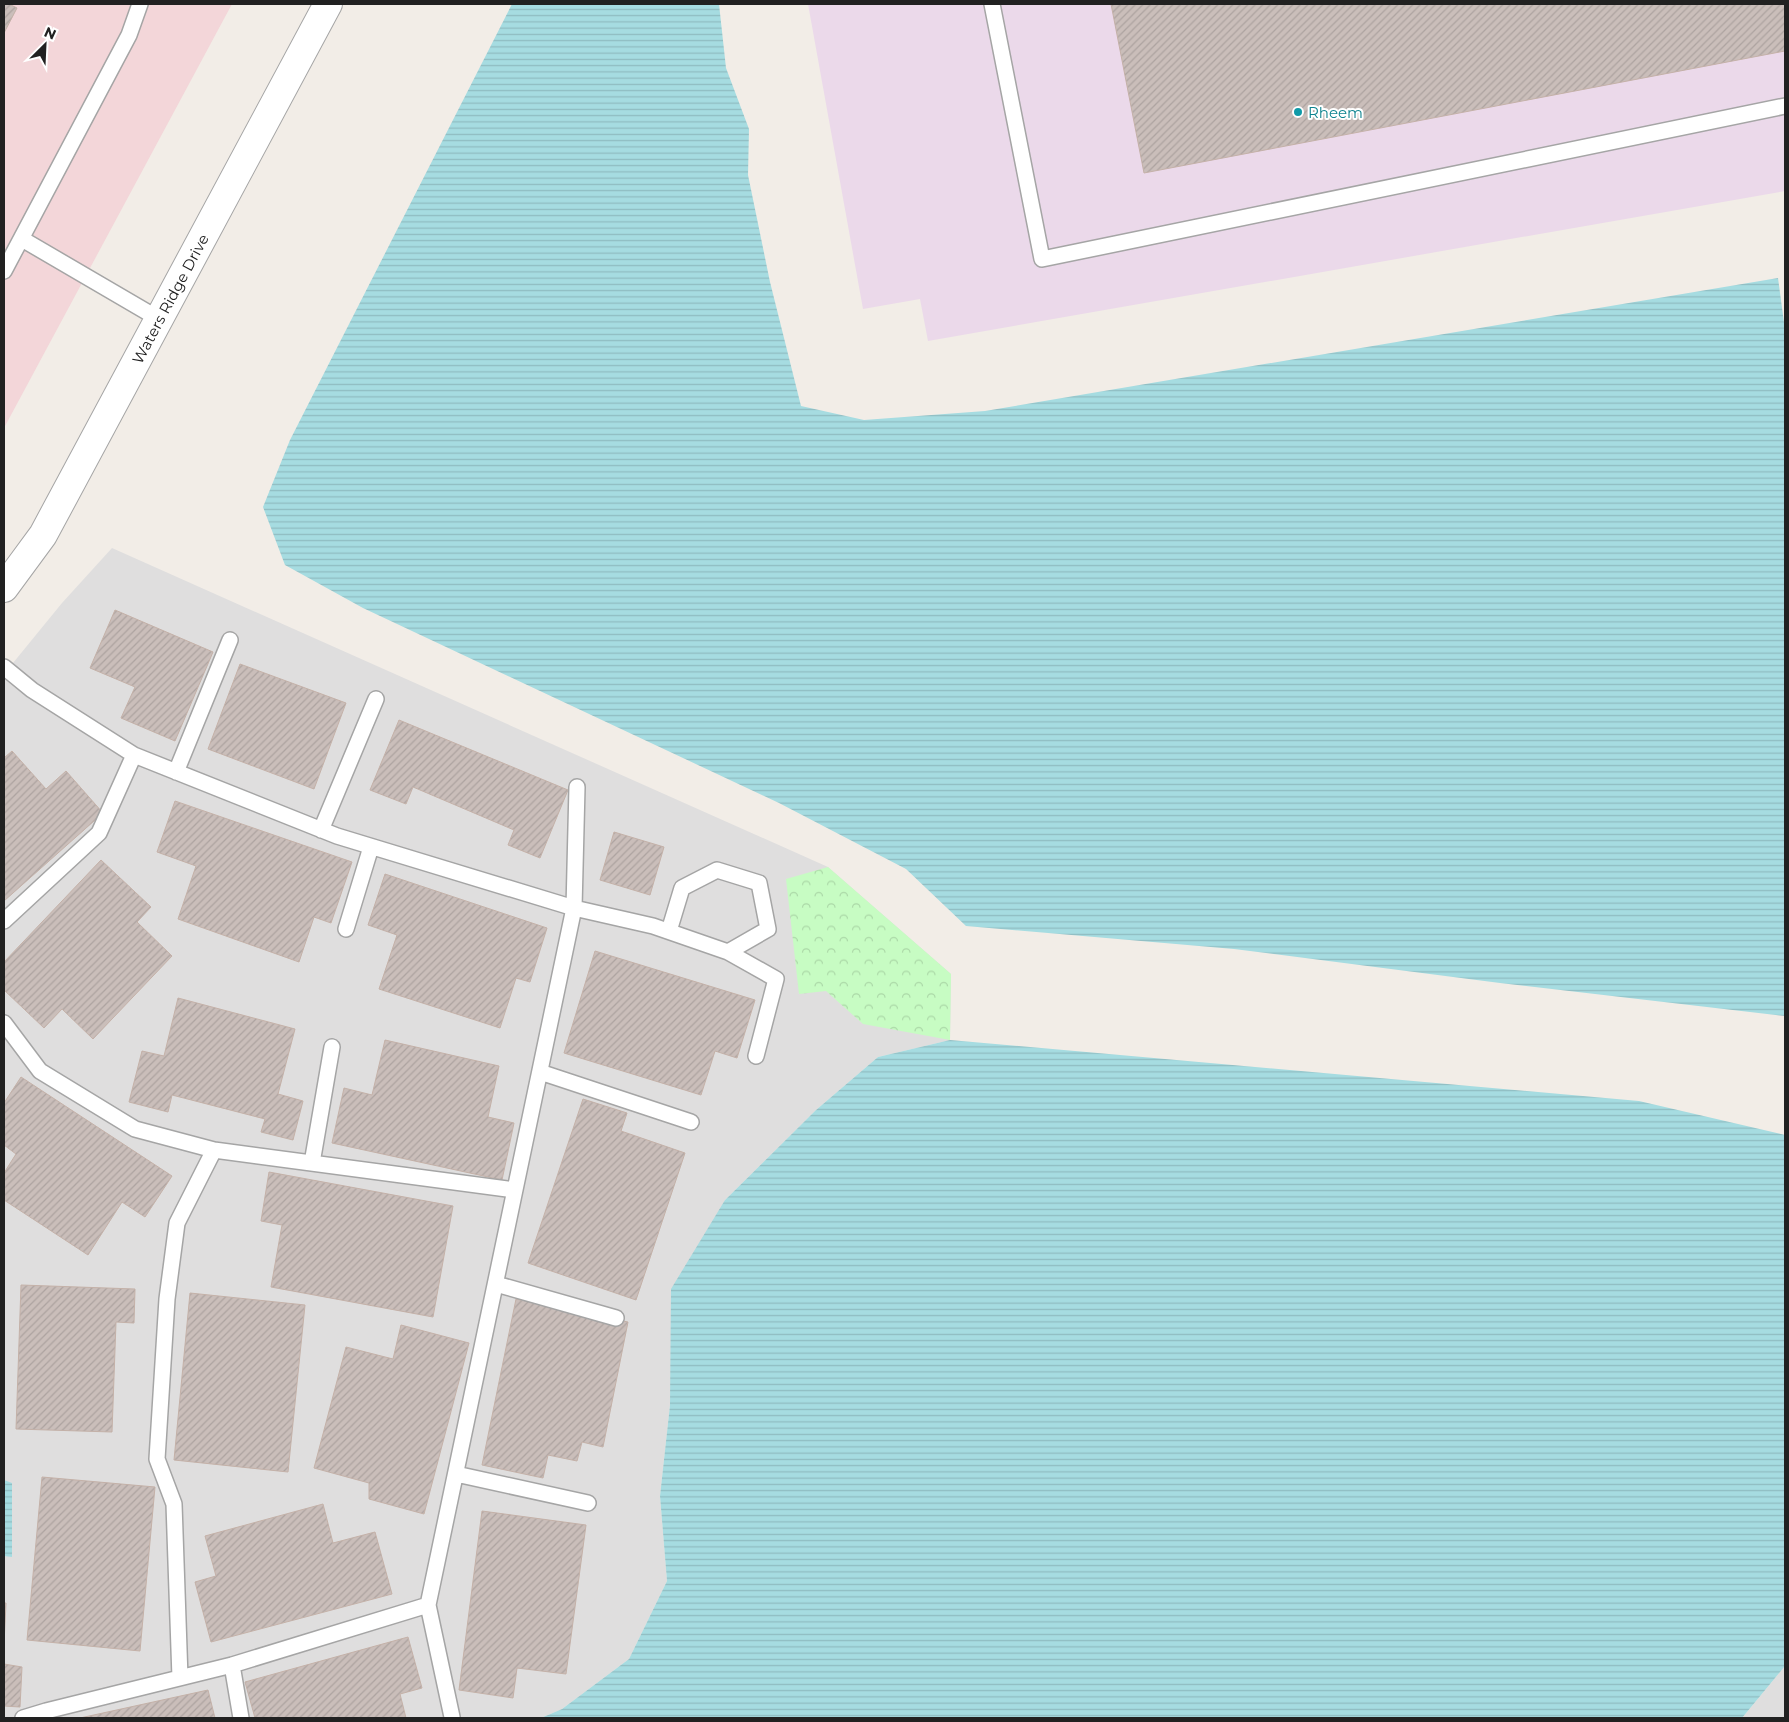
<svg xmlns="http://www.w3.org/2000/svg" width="1789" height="1722" font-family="Montserrat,sans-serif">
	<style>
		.residential { fill: #dfdede }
		.commercial { fill: #f3d6d9 }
		.industrial { fill: #ebd9ea }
		.park { fill: url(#park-crowns) }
		.water { fill: url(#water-rules) }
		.building { fill: url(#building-hatch); stroke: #c4b1a8 }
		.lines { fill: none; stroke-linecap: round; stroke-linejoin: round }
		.service-casing { stroke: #a5a5a5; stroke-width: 18 }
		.tertiary-casing { stroke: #a5a5a5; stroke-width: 30 }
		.service { stroke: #fff; stroke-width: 15 }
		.tertiary { stroke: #fff; stroke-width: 28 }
		.culture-dot { fill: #0f9aa8; stroke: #fff; stroke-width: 2 }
		.labels { text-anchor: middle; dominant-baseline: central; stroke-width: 4; stroke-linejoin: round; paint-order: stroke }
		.culture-label { font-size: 15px; fill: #0d838f; stroke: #fff; text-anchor: start }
		.street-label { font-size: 15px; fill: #212121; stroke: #fff }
	</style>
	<defs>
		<pattern id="park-crowns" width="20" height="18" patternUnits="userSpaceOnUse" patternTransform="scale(1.25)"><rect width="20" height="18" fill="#c7fcc3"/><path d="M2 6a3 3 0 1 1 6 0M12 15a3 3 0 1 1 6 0" fill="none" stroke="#abd8a7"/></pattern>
		<pattern id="water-rules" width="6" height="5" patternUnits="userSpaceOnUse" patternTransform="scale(1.25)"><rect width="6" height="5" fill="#a6dce1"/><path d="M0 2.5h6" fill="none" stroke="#8fbcc1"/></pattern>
		<pattern id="building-hatch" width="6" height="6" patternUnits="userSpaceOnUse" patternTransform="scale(1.25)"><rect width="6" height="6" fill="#cabeba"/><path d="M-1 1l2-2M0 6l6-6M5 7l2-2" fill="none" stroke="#ada3a0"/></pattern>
	</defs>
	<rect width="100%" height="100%" fill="#f2ede7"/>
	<path class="residential" d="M112,548L828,867L951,974L950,1040L878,1057L816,1110L725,1200L670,1405L660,1496L667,1581L629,1659L562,1709L541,1718H4V674L62,603Z
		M1785,1666V1718H1742Z"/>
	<path class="commercial" d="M4,4H232L4,428Z"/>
	<path class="industrial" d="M808,4H1785V191L928,341L920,299L863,309Z"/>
	<path class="park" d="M828,867L951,974L950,1040L863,1024L826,991L799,994L786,879Z"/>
	<path class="water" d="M512,4H719L726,68L749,129L748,175L770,282L801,406L864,420L985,411L1778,278L1785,330V1016L1500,983L1234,949L966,926L906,869L779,803L363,608L285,565L263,507L290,440Z
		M950,1040L1639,1101L1785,1135V1666L1742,1718H541L562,1709L629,1659L667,1581L660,1496L670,1405L671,1289L725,1200L816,1110L878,1057Z
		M4,1480L12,1483V1557L4,1556Z"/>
	<path class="building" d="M4,4H9L17,8L4,33Z
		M1111,4H1785V51L1144,173Z
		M115,610L213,652L175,741L121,718L135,687L90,668Z
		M240,664L346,703L314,789L208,749Z
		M399,720L568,790L540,858L508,845L514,830L413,787L406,804L370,790Z
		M12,751L46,789L66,771L103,813L4,901V758Z
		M175,801L352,862L331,923L314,917L299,962L178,919L196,866L157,852Z
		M614,832L664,847L650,895L600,880Z
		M101,860L151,907L137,922L172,956L93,1039L62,1009L44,1028L4,990V962Z
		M385,874L547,928L530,982L516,978L500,1028L379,989L397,935L368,925Z
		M595,951L755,1000L737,1058L715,1051L701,1095L564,1053Z
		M178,998L295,1029L278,1094L303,1101L293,1140L261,1132L265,1119L172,1095L168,1112L129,1102L142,1051L164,1056Z
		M385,1040L499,1066L488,1117L514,1123L502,1180L332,1143L344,1088L372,1095Z
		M21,1077L172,1176L145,1217L122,1202L88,1255L4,1200V1173L16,1154L4,1145V1103Z
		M583,1099L627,1113L621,1131L685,1153L636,1300L528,1263Z
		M269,1172L453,1206L433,1317L271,1287L282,1225L261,1221Z
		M21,1285L135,1289L134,1323L116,1322L112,1432L16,1429Z
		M190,1293L305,1305L288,1472L174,1460Z
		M516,1299L628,1322L603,1447L582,1442L577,1461L548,1455L543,1478L482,1465Z
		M401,1325L469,1343L424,1514L369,1499V1483L314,1468L346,1347L393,1359Z
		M42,1477L155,1487L140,1651L27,1640Z
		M323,1504L333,1543L375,1532L392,1594L211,1642L195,1582L216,1576L205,1536Z
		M482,1511L586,1525L566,1674L517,1668L513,1698L459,1690Z
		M4,1603H6L4,1644Z
		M408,1637L422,1688L400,1694L406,1718H255L245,1682Z
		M4,1664L22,1667L20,1707L4,1706Z
		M208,1690L215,1718H80Z"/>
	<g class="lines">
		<g class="service-casing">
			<path id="service" d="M992,4L1042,259L1785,106
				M22,239L159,319
				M4,271L129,35L140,4
				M4,667L32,690L134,755L99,833L4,921
				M134,755L337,836L574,908L653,926L728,952L776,979L756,1056
				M176,772L230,640
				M321,830L376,699
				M346,929L371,847
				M669,931L682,888L717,870L759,883L768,929L728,952
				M4,1023L40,1071L135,1129L214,1150
				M540,1072L691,1122
				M312,1163L332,1047
				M496,1284L616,1318
				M456,1474L588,1503
				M232,1665L241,1718
				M180,1678L174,1504L157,1459L167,1299L177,1223L214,1150L515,1190
				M452,1717L428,1605L574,908L577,787
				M23,1718L46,1711L232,1665L428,1605"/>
		</g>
		<g class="tertiary-casing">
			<g id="tertiary">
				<path id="s1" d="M4,588L43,535L328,4"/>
			</g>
		</g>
		<use href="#service" class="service"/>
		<use href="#tertiary" class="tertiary"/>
	</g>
	<circle class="culture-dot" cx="1298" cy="112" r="5"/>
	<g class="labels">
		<g class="culture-label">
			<text x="1308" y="112">Rheem</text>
		</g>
		<g class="street-label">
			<text stroke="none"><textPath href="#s1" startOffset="334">Waters Ridge Drive</textPath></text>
		</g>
	</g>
	<rect width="1789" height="1722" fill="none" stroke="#212121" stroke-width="10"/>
	<g transform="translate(45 45) rotate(24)" stroke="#ffffff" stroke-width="4" paint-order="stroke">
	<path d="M0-4L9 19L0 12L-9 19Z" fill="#212121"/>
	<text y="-8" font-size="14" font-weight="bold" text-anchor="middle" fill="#212121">N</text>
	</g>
</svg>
